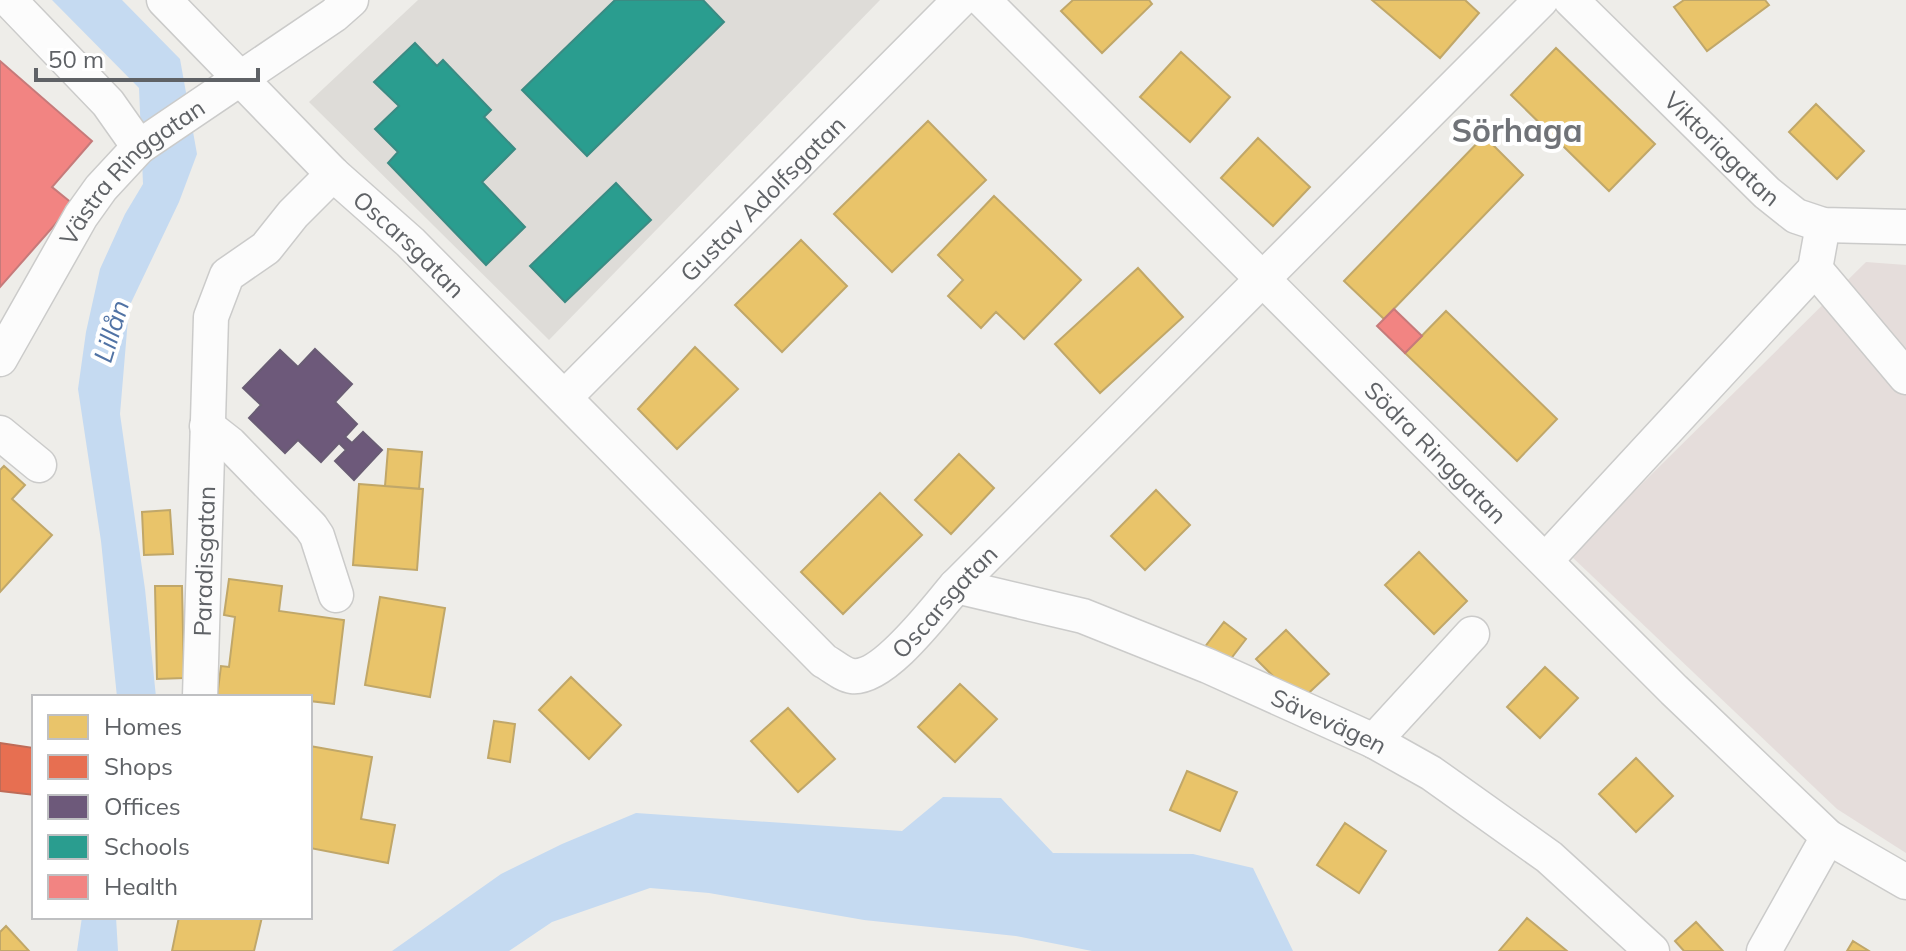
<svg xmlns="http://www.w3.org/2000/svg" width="1906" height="951" font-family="Mulish,sans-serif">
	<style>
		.education { fill: #dedcd8 }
		.medical { fill: #e5dddb }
		.water { fill: #c5daf1 }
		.homes { fill: #e9c46a; stroke: #c0a769; stroke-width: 2 }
		.shops { fill: #e76f51; stroke: #be6b57; stroke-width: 2 }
		.offices { fill: #6d597a; stroke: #695c74; stroke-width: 2 }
		.schools { fill: #2a9d8f; stroke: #3a8b83; stroke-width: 2 }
		.health { fill: #f28482; stroke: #c67a7a; stroke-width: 2 }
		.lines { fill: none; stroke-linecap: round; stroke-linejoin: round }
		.minor-casing { stroke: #cbcbca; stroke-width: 37 }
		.minor { stroke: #fcfcfc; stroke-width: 34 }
		.labels { text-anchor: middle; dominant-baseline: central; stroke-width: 8; stroke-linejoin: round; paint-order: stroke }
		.street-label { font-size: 24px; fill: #5f6266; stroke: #fff }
		.water-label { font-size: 26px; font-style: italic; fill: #5173a5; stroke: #fff }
		.district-label { font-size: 32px; font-weight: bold; fill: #707378; stroke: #fff }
	</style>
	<rect width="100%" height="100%" fill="#eeede9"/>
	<path class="education" d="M418,0H880L549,340L309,102Z"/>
	<path class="medical" d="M1866,262L1906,265V853L1837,809L1570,555Z"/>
	<path class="water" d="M52,0H122L180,59L197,154L179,202L129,307L120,414L145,589L156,697H117L101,541L78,389L86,332L100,269L125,214L143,184L139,88Z
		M943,797L1001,798L1053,853L1193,854L1253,868L1293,951H1092L1016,936L864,920L709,893L650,888L552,922L509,951H392L501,874L562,844L636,813L902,831Z
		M82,917H116L118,951H77Z"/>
	<path class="homes" d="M1073,0H1149L1152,4L1102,53L1061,11Z
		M1372,0H1465L1479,13L1440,58Z
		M1684,0H1765L1769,5L1707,51L1674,7Z
		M1556,48L1655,144L1609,191L1511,95Z
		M1181,52L1230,97L1190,142L1140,97Z
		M1816,104L1864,151L1837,179L1789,132Z
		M928,121L986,180L892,272L834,214Z
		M1484,136L1523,175L1384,319L1344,281Z
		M1258,138L1310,187L1273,226L1221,178Z
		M994,196L1081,280L1024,339L996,312L981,328L948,296L963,280L938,255Z
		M801,240L847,286L782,352L735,305Z
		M1138,268L1183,317L1100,393L1055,344Z
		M1446,311L1557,419L1517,461L1405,353Z
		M695,347L738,389L677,449L638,409Z
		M388,449L422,452L419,489L385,486Z
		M959,454L994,488L951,534L915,500Z
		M4,466L25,485L12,499L52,535L0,592V470Z
		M359,484L423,489L417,570L353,565Z
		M1156,490L1190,525L1145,570L1111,536Z
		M880,493L922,535L843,614L801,572Z
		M170,510L173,554L144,555L142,512Z
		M1419,552L1467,601L1434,634L1385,585Z
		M229,579L282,586L279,611L344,620L334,704L310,701V697H217L221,666L229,667L235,617L224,615Z
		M155,586H182L184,678L157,679Z
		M380,597L445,608L430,697L365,685Z
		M1224,622L1246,639L1226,665L1204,648Z
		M1286,630L1329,674L1299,702L1256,659Z
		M1545,667L1578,698L1540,738L1507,707Z
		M571,677L621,725L589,759L539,710Z
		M960,684L997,719L955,762L918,727Z
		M788,708L835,759L798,792L751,741Z
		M494,721L515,724L510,762L488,758Z
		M310,746L372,757L361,819L395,825L388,863L310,848Z
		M1636,758L1673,796L1636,832L1599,794Z
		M1187,771L1237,792L1220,831L1170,810Z
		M1345,823L1386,851L1359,893L1317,865Z
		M179,917H262L254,951H172Z
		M1527,918L1567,951H1499Z
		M1696,922L1723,951H1684L1675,941Z
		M6,926L29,951H0V932Z
		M1853,941L1869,951H1847Z"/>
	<path class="shops" d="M0,743L34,748V795L0,791Z"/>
	<path class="offices" d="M315,349L352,384L335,402L357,424L345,437L352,443L363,432L382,450L354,480L335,461L346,450L339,443L321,462L298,440L285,453L249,418L261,405L243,388L280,350L298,367Z"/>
	<path class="schools" d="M615,0H703L724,22L587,156L522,90Z
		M415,43L437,66L443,60L491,110L484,117L515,149L482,182L525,227L486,265L388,163L398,152L375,129L399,106L374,82Z
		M616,183L651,220L565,302L530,266Z"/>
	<path class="health" d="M0,61L92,141L52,187L73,204L0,287Z
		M1394,309L1422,336L1405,353L1377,326Z"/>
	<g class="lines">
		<g class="minor-casing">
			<g id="minor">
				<path d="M9,0L108,103L139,147"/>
				<path id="s1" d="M164,0L333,174L410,242L824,661C832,665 843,675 852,676C884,680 936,609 956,586L1541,0"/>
				<path id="s2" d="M983,0L1674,690L1828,837L1906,882"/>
				<path id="s3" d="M1571,0L1767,193L1796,216L1823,225L1906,227"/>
				<path d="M1815,269L1906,377"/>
				<path id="s4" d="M0,359L81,216L101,188L139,147L334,15L351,0"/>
				<path id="s5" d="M565,397L960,0"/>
				<path d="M207,426L230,444L311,527L317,536L336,595"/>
				<path d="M0,433L39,465"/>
				<path d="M1546,560L1815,269L1823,225"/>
				<path id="s6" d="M956,586L1083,616L1208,666L1374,741L1431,773L1549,857L1652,951"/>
				<path id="s7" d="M200,697L211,317L227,275L266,248L293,214L333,174"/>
				<path d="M1374,741L1472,634"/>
				<path d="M1764,951L1828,837"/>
			</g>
		</g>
		<use href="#minor" class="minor"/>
	</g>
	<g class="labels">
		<g class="street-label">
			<text stroke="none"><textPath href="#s3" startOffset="212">Viktoriagatan</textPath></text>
			<text stroke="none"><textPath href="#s4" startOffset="232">Västra Ringgatan</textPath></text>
			<text stroke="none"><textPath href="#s5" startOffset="280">Gustav Adolfsgatan</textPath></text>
			<text stroke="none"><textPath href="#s1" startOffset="346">Oscarsgatan</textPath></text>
			<text stroke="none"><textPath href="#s2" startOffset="640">Södra Ringgatan</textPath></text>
			<text stroke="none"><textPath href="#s7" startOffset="136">Paradisgatan</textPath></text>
			<text stroke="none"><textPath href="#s1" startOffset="1088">Oscarsgatan</textPath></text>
			<text stroke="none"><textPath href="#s6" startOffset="398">Sävevägen</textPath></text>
		</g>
		<g class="water-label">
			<text transform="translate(111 331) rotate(-73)">Lillån</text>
		</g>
		<g class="district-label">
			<text x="1517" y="130">Sörhaga</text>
		</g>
	</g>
	<rect x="32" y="695" width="280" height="224" fill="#ffffff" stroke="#bfc0c2" stroke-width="2"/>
	<rect x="48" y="715" width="40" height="24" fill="#e9c46a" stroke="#bfc0c2" stroke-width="2"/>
	<text x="104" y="735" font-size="24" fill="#5f6266">Homes</text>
	<rect x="48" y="755" width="40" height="24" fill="#e76f51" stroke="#bfc0c2" stroke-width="2"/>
	<text x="104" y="775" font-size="24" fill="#5f6266">Shops</text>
	<rect x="48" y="795" width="40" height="24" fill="#6d597a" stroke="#bfc0c2" stroke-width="2"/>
	<text x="104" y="815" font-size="24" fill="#5f6266">Offices</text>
	<rect x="48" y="835" width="40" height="24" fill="#2a9d8f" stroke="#bfc0c2" stroke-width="2"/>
	<text x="104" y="855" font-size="24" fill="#5f6266">Schools</text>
	<rect x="48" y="875" width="40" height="24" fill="#f28482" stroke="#bfc0c2" stroke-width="2"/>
	<text x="104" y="895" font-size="24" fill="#5f6266">Health</text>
	<path d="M36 68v12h222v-12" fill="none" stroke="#5f6266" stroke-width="4"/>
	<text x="48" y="68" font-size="24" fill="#5f6266" stroke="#ffffff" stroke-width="6" paint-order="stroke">50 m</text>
</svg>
